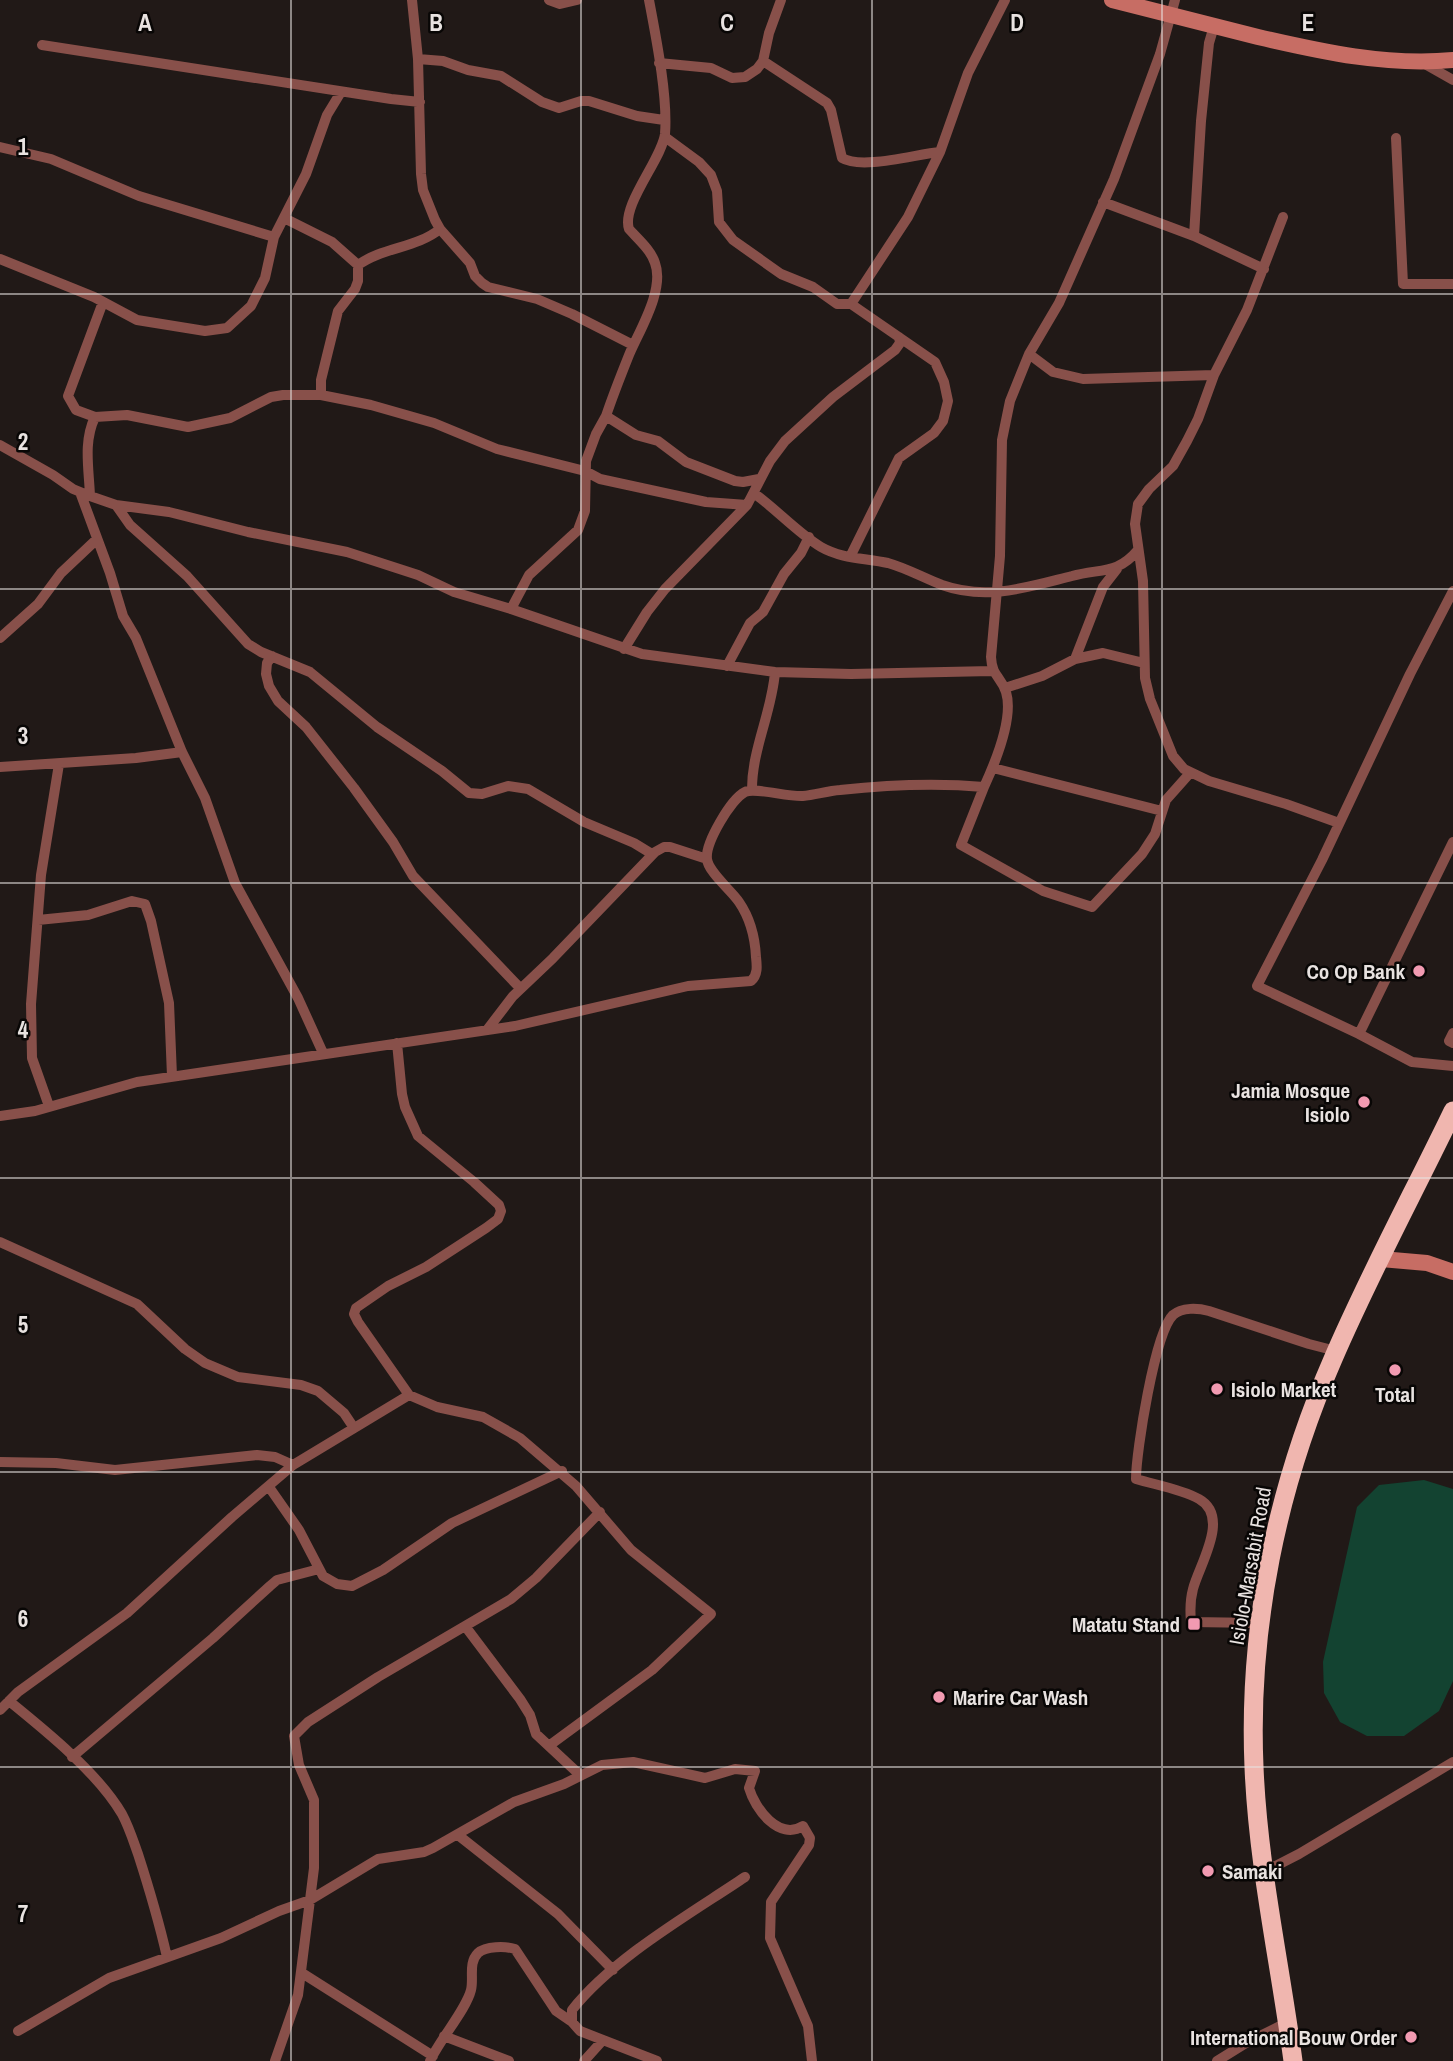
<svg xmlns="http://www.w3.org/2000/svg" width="1453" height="2061" font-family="'Archivo Narrow',sans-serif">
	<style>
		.green { fill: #134331 }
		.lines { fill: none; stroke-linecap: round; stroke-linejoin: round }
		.street { stroke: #88504a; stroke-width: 10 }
		.secondary { stroke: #c76d64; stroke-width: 16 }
		.highway { stroke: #f0b6af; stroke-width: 19 }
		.grid { fill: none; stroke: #e8e2e0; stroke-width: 2; stroke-opacity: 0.55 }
		.poi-dot { fill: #f19ab1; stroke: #080605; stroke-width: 2.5 }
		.labels { text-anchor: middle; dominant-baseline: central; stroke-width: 5; stroke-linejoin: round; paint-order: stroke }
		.poi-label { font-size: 21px; font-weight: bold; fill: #e8e2e0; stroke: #080605; text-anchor: end }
		.street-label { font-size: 21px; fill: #e8e2e0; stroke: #080605 }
		.grid-label { font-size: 23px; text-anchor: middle; font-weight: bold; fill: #e8e2e0; stroke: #080605; stroke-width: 5; stroke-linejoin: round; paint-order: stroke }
	</style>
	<rect width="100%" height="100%" fill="#211917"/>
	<path class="green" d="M1424,1480L1453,1489V1681L1439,1711L1404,1736H1367L1340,1722L1324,1693L1323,1662L1357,1507L1379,1485Z"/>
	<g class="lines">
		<path class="street" d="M412,0L418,59L421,174L423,190L435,220L440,229L470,263L475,276L482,283L488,287L537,299L572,314L633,345
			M549,0L560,4L577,0
			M42,45L391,99L420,102
			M418,59L443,61L468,70L501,76L542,102L559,108L581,101H589L637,116L664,120
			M763,61L827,103L831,110L842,158C862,170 916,154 940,152
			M659,63L711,68L732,78L745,77L757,69L763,61L769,33L781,0
			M1423,63L1453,80
			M665,137L699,162L711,175L717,191L719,222L733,240L781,274L813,287L837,304H851L908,217L940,152L968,73L1005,0
			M1396,138L1403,284H1453
			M0,147L51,159L139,196L274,237
			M1103,202L1194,236L1264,269
			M1283,217L1247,310L1214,375L1198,419L1187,441L1173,466L1149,489L1138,504L1135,524L1143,581L1145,678L1150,699L1173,756L1184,769L1209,781L1286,804L1339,823
			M284,218L332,242L358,265V281L355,289L338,311L321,380V395
			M1194,236L1201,121L1209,43L1214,26
			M0,259L94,297L137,320L205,331L227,328L251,306L265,278L274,237L306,174L327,115L341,92
			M358,265C383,247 417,248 440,229
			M103,302L68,396L76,410L95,417L127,415L188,427L230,418L271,397L283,395H321L371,405L434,423L497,449L585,471L600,479L706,502L747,505
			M1029,354L1053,372L1083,379L1214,375
			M606,416C613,395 621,375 629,355C639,331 665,290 655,263C651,250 638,239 629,229C621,205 662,159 665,134C668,97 656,37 649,0
			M0,445L53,475L73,489L90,496L116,505L169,512L248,532L347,552L418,575L454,592L511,609L642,654L775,672L851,674L992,671
			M80,492L110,573L123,616L136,638L182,752L205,798L235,883L298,998L323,1053
			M755,494C777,510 799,534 821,547C842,559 865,558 888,563C906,568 924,578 942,585C987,601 1028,587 1072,576C1101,568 1117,575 1138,550
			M90,496C89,469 83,442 95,417
			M116,505L130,525L187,576L248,644L261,652L310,672L377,727L442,771L469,793L482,794L508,786L528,789L584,822L634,843L652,854
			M850,557L899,458L934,433L943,421L948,401L944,382L935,362L851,304
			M1453,591L1410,674L1322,860L1257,986L1359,1034L1412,1062L1453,1066
			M511,609L529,575L578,530L585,511L586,461L596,434L606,416L636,435L658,441L686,462L735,481L743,482L759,479
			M0,638L38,604L61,573L96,540
			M624,649L647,612L665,589L747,505L770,461L785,441L833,397L895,350L900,343L899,337
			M272,656L267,663L266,674L269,686L278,701L306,727L354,788L393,842L413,876L520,988
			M1075,659L1103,653L1144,663
			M727,666L750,623L763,612L784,574L801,553L809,537
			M1005,688L1042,676L1075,659L1103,587L1117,569
			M0,767L136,758L182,752
			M993,768L1162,811
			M984,787L961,845L1043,891L1092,907L1142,854L1155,834L1166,800L1190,773
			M752,789C752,749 772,712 775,672
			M38,920L88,915L132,901L145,904L151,921L169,1003L172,1076
			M487,1030L513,996L553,958L655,852L664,847H670L707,859
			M1453,1033L1449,1041L1453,1043
			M1359,1034L1453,842
			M397,1043L402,1094L405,1107L418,1136L474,1182L499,1205L501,1211L498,1219L486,1228L426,1267L388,1286L356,1308L354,1314L358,1322L409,1395
			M49,1106L32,1058L31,1004L41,875L59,764
			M0,1116L35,1111L137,1082L515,1026L688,986L751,981C758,975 757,966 756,957C755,937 750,918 739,902C731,890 708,872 707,859C705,843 731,799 745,792C755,787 787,797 803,796C815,795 827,791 840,790C887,785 937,783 984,787C995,763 1014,718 1006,692C1001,676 992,677 991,657L1000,556L1002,440L1010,401L1029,354L1059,303L1114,179L1160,54L1175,0
			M0,1242L137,1304L185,1349L205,1363L238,1377L301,1385L318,1391L344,1413L354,1428
			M0,1462L56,1463L115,1470L257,1455L275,1457L293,1465
			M269,1487L299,1530L323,1576L337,1584L352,1586L383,1570L452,1523L562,1471
			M1260,1623L1191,1622C1190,1611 1190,1600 1193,1589C1199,1565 1231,1517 1199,1499C1181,1489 1156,1485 1136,1479C1136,1452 1155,1332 1173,1315C1182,1307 1198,1308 1209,1311L1309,1344L1336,1351
			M465,1626L520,1699L530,1715L536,1734L580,1775
			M9,1701C46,1731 98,1773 122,1814C129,1827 133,1840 138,1854C149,1888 159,1922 167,1957
			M0,1710L18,1692L127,1613L232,1517L293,1465L409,1395L437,1407L483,1417L520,1438L576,1486L631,1550L711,1614L652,1670L550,1745
			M72,1757L213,1638L270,1586L277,1580L319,1569
			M458,1835L558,1914L613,1970
			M1264,1872L1299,1854L1453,1762
			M302,1973L433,2056
			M18,2031L109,1978L221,1938L279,1911L310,1900L378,1859L424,1852L433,1848L514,1802L564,1784L602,1765L633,1762L705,1778L735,1769L755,1771L749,1788C755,1809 779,1841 803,1826L810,1838L809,1845L771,1902L770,1938L808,2026L812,2061
			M444,2036L509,2061
			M275,2061L298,1995L314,1868V1800L299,1765L294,1736L308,1722L378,1677L511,1599L536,1578L600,1512
			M430,2061C440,2039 466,2010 471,1990C474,1978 468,1963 478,1953C486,1946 505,1946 515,1949L556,2011L572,2022
			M584,2061L603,2040
			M657,2061L580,2031L572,2022V2010C613,1958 690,1914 745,1877
			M1217,2061L1246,2043L1288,2022"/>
		<path class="secondary" d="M1112,0C1161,12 1209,25 1258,37C1323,52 1386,66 1453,60
			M1381,1259L1427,1263L1453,1272"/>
		<path class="highway" d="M1293,2061C1280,1963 1258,1866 1254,1767C1248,1627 1277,1487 1333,1359C1369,1275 1413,1194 1453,1111"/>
	</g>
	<path class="grid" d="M291,0V2061M581,0V2061M872,0V2061M1162,0V2061M0,294H1453M0,589H1453M0,883H1453M0,1178H1453M0,1472H1453M0,1767H1453"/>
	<g class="poi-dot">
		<circle cx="1419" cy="971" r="7"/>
		<circle cx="1364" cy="1102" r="7"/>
		<circle cx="1395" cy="1370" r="7"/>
		<circle cx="1217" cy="1389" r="7"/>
		<rect x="1187" y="1617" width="14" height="14" rx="3.5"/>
		<circle cx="939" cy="1697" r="7"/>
		<circle cx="1208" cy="1871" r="7"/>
		<circle cx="1411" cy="2037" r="7"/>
	</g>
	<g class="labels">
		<g class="poi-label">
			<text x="1405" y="971">Co Op Bank</text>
			<text x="1350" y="1090">Jamia Mosque<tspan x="1350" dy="24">Isiolo</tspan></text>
			<text x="1231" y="1389" text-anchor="start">Isiolo Market</text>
			<text x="1395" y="1394" text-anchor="middle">Total</text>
			<text x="1180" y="1624">Matatu Stand</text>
			<text x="953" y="1697" text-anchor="start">Marire Car Wash</text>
			<text x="1222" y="1871" text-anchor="start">Samaki</text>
			<text x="1397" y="2037">International Bouw Order</text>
		</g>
		<g class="street-label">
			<text transform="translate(1250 1566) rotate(-80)">Isiolo-Marsabit Road</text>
		</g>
	</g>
	<g class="grid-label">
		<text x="145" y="31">A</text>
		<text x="436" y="31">B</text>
		<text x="727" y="31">C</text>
		<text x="1017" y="31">D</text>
		<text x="1308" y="31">E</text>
		<text x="23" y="155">1</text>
		<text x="23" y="450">2</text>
		<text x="23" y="744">3</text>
		<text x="23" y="1038">4</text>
		<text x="23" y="1333">5</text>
		<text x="23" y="1627">6</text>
		<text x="23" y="1922">7</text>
	</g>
</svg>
